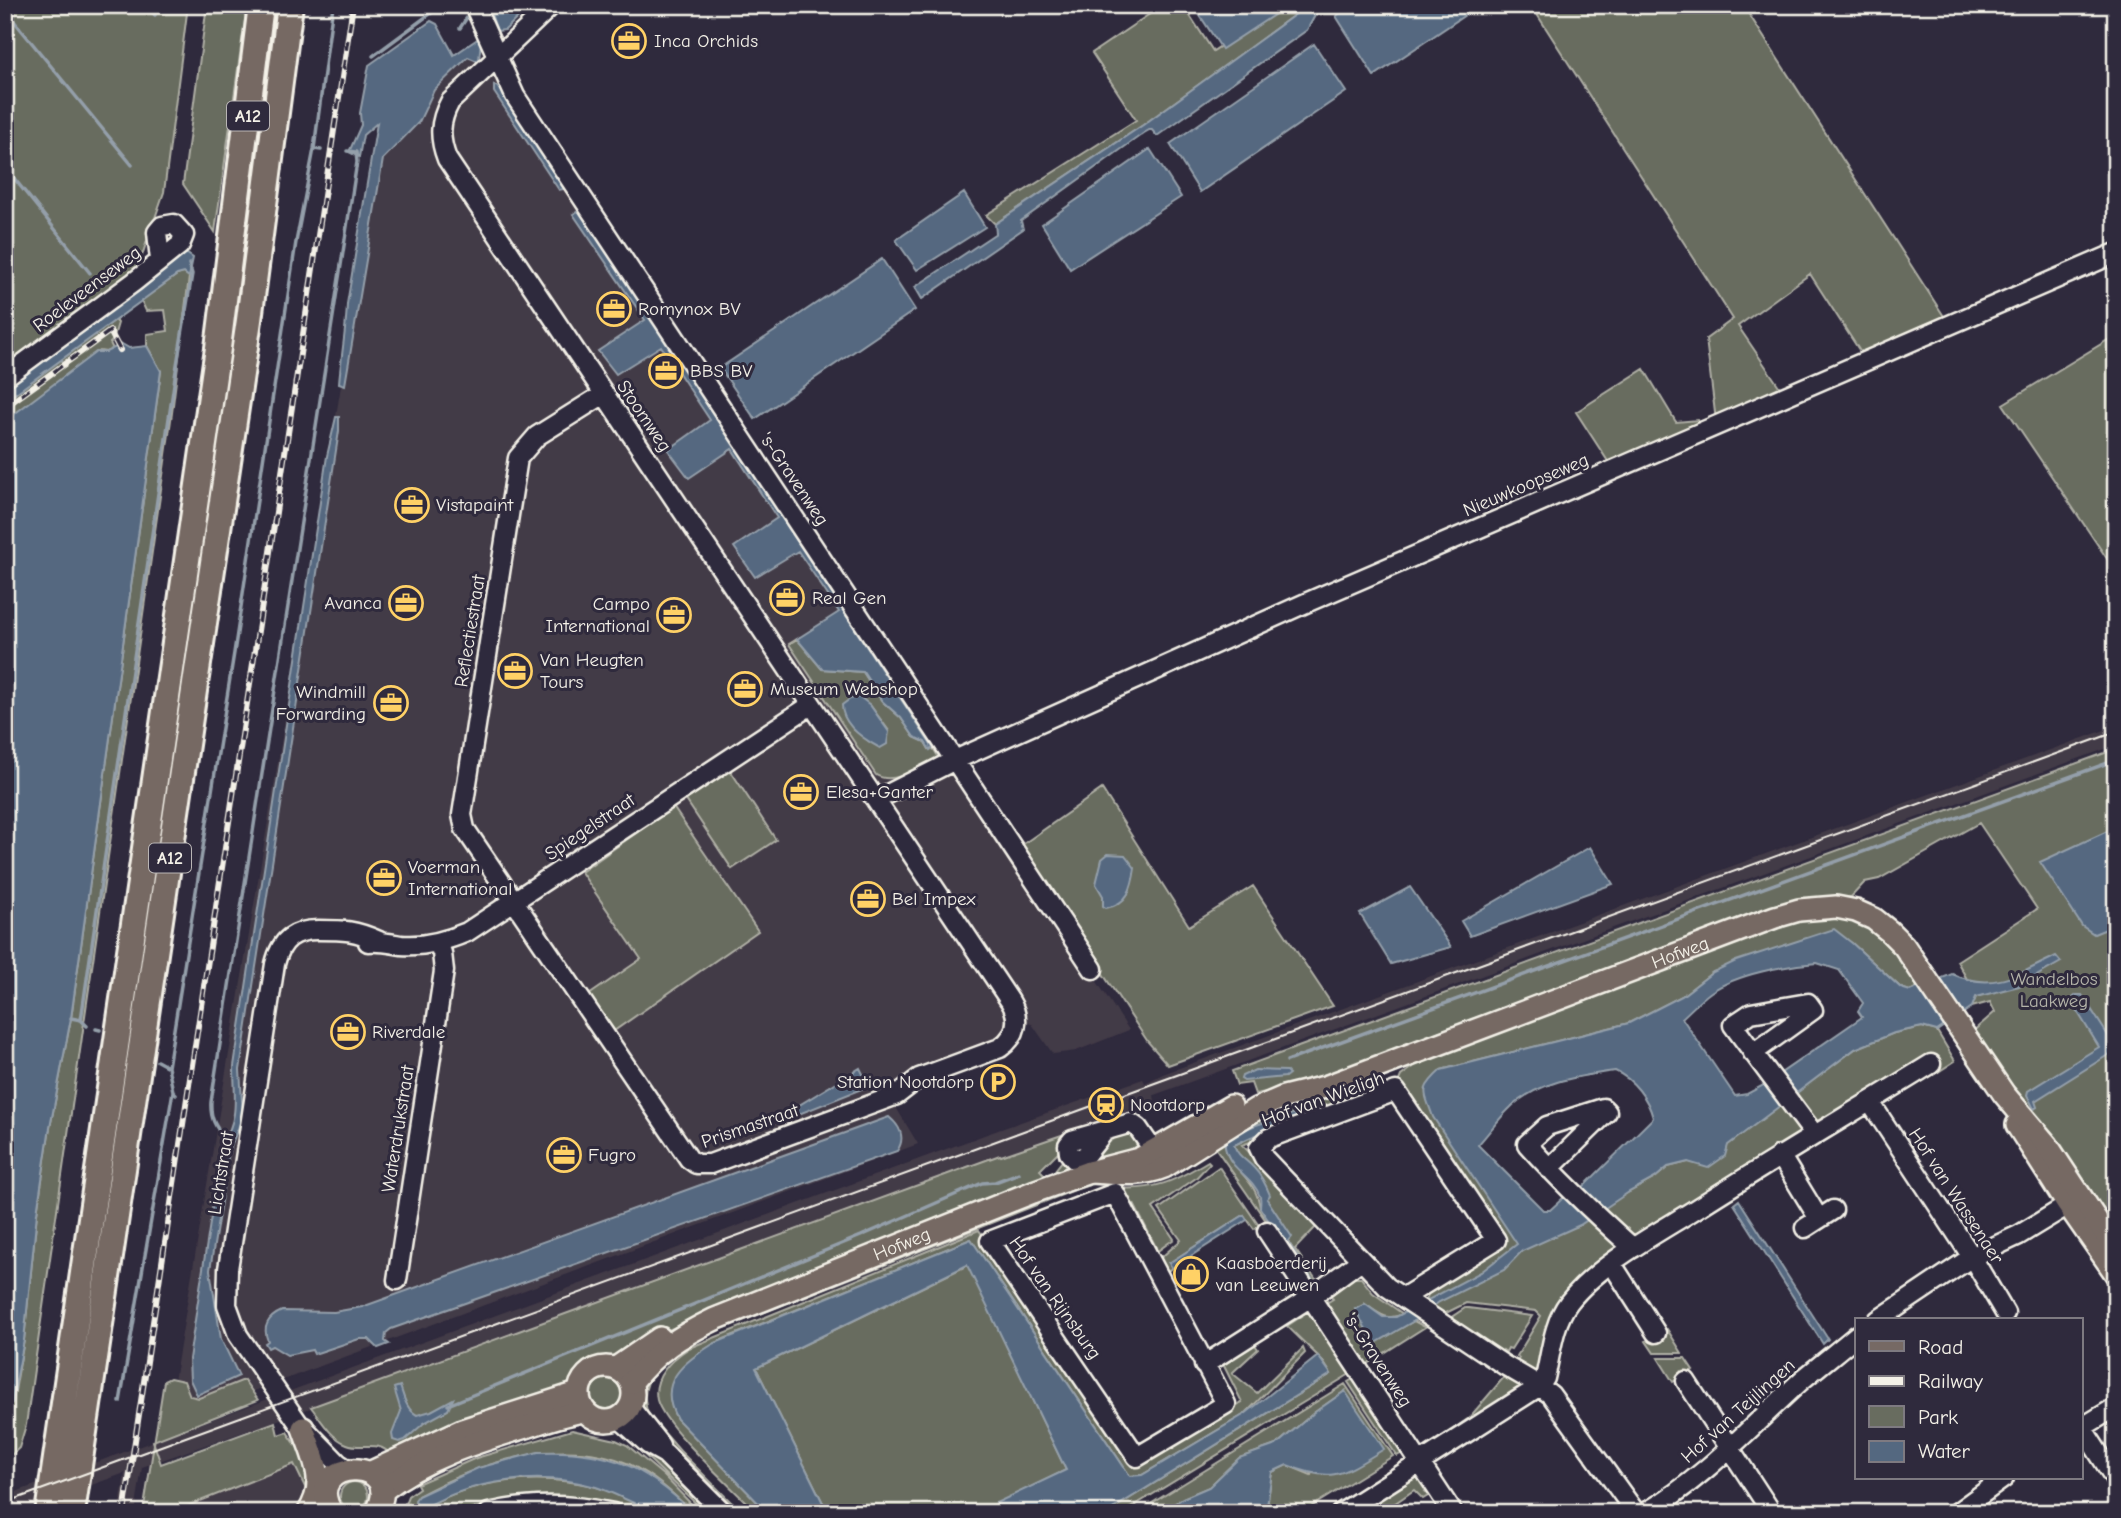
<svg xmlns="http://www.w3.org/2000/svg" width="2121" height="1518" font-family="'Comic Neue',sans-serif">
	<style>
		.built { fill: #433a47 }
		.green { fill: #686c5f; stroke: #aeaea4; stroke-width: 2; fill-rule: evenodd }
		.water { fill: #546880; stroke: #949faa; stroke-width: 2; fill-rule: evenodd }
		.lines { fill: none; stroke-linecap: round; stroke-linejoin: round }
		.stream { stroke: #949faa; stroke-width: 3.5 }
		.minor-casing { stroke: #f4f1e8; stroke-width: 23 }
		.major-casing { stroke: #f4f1e8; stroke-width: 26 }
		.highway-casing { stroke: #f4f1e8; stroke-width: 30 }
		.minor { stroke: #2f2a3d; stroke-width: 18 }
		.major { stroke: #766964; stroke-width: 21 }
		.highway { stroke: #766964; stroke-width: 24 }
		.tram { stroke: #f4f1e8; stroke-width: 2 }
		.rail-casing { stroke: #f4f1e8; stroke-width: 6 }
		.rail { stroke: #2f2a3d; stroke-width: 3.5; stroke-dasharray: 10; stroke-linecap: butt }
		.labels { text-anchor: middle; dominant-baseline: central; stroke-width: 6; stroke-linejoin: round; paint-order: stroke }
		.shield { fill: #2f2a3d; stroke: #b9b5b5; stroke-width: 2 }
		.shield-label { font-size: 18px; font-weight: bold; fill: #f4f1e8 }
		.poi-label { font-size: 19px; fill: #f4f1e8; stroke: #2f2a3d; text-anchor: start }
		.street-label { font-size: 19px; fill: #f4f1e8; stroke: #2f2a3d }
		.park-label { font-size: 19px; fill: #b5b5aa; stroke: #2f2a3d }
	</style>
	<rect width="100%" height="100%" fill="#2f2a3d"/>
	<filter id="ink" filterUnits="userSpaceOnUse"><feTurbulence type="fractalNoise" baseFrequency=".0143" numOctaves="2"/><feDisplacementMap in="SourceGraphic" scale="14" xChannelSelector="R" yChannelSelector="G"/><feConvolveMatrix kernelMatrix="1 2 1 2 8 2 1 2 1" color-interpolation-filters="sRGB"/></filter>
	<g filter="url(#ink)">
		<path class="built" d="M476,47L1129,1030L1076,1051L1053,1054L1032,1024L1022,1022L1018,1034L925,1080L894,1104L918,1144L167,1423L385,124Z
			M2116,726V745L1154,1095L1155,1101L1001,1157L999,1155L278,1420L142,1467L135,1513H119L125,1473L33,1506L31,1511L25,1513H5V1496L987,1134L1143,1079L1145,1083L1163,1074Z
			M295,1463L310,1495L298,1513H170Z"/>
		<path class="green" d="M5,5H188L164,192L137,270L5,367Z
			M207,5H247L215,232L183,184Z
			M1163,5H1183L1213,51L1283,5H1308L1143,125L995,224L986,215L1136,120L1092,53Z
			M1531,5H1743L1947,321L1863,356L1810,274L1738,326L1783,392L1716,421L1706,339L1733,319Z
			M184,273L189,277L172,413L26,1425L19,1448L5,1461V1411L13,1402L24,1340L37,1213L49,1133L71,1018L161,371L147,346V334L168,331L165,310L146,311L141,300L177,275Z
			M115,320L118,323L113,340L110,343L113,349L106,352L100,351L5,421V401Z
			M2116,335V572L2003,404Z
			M1644,369L1676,422L1698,420L1700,428L1611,466L1576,412Z
			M797,639L822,669L863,672L882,701L901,718L914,737L925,742L929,749L933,748L939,758C922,766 894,786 876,775L789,644ZM870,705L889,731L870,742L853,729Z
			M2116,749V1244L1971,1033L1995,1012L1990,1002L1972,1007L1976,997L1985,994L1968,981L1957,961L2037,909L1979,823L1879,879L1865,882L1851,897L1803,899L1713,929L1438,1032L1306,1085L1255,1094L1251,1083L1237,1085L1232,1071Z
			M730,770L776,840L732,869L686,800Z
			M1102,789L1189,926L1253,886L1333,1006L1168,1065L1148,1042L1019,847Z
			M673,807L758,931L611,1033L586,997L641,959L581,872Z
			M1836,916L1868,925L1889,942L1921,985L1910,991L1901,988L1852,943L1713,972L1682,996L1629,1023L1441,1070L1522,1250L1655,1178L1668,1167L1688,1162L1728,1145L1761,1118L1855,1049L1894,1033L1922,1027L1937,1031L1955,1061L1938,1072L1932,1061L1590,1274L1542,1369L1514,1397L1423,1453L1420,1452L1469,1418L1517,1362L1519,1358L1517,1356L1541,1316L1536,1311L1466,1303L1444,1314L1425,1302L1429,1292L1427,1288L1501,1242L1397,1086L1401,1076L1427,1057L1804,917Z
			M1375,1075L1386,1087L1314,1119L1242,1145L1315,1219L1314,1221L1316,1227L1295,1249L1319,1284L1312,1287L1210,1140L1229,1127ZM1304,1111L1308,1117L1251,1137L1234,1145L1239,1156L1291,1237L1288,1241L1312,1280L1310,1281L1260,1208C1257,1182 1238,1174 1226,1152L1235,1134Z
			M1079,1129L1081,1132L1061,1153L1059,1151L1040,1170L1044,1174L1029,1187L658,1334L614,1362H601L586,1368L573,1386L390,1454C378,1440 362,1450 347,1444C331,1438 321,1420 311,1407L1000,1155L1001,1156Z
			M1126,1133L1133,1136L1142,1149L1048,1179L1063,1160L1068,1164L1108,1140Z
			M1202,1151L1204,1155L1172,1174L1093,1184L1077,1189L687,1343C668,1355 644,1374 645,1398C645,1406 648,1413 649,1420L638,1407V1387L675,1346L1059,1189Z
			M1208,1161L1210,1163L1196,1178L1153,1208L1174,1239L1152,1255L1149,1251L1156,1247L1134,1204L1126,1208L1116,1188C1155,1191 1175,1181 1208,1161Z
			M1219,1167L1259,1226L1254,1229L1244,1215L1169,1263L1172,1268L1163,1274L1156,1262L1181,1240L1159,1209Z
			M979,1230L1138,1465L1242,1402L1222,1362L1253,1342L1258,1349L1232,1373L1257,1393L1303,1348L1305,1353L1245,1414L1142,1475L1130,1476L971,1239L724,1339C693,1354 656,1381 677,1419L768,1513H757C735,1490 664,1427 657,1400C652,1377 672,1359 689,1348Z
			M968,1265L1066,1470L978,1513H828L756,1368Z
			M1353,1278H1361L1373,1293L1403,1314C1387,1322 1378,1313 1365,1304L1373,1344L1414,1321L1425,1327L1362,1367L1320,1301L1325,1297L1328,1302L1333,1299L1330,1294Z
			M1311,1305L1355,1371L1122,1513H1106L1331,1374L1322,1360L1287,1326L1302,1316L1300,1313Z
			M1465,1308H1468L1532,1316L1511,1349L1508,1348L1506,1352L1503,1350L1500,1355L1447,1320Z
			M1667,1329L1682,1353H1654L1646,1341Z
			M1658,1358H1685L1693,1370L1673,1382Z
			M1358,1376L1406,1451L1397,1456L1348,1382Z
			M170,1378L184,1381L190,1396L199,1398L244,1380L258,1400L153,1441L161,1464L275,1422L278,1435L287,1432L307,1461L310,1486L305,1487L294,1464L170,1513H143L164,1381Z
			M591 1394a15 15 0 1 1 30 0a15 15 0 1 1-30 0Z
			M1345,1384L1393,1456L1301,1513H1266L1272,1472L1287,1465L1311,1475L1345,1391L1315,1412L1276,1445L1239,1458L1209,1487L1183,1498L1161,1513H1147L1144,1508Z
			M656,1423L680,1451L742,1513H733L651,1426Z
			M572,1430L616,1440L627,1445L664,1476L700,1513H693C674,1494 654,1476 629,1464C562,1434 479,1463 418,1496L424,1508C474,1479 538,1473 593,1486C616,1492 637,1503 658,1513H642L589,1498L555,1496L499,1501L454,1513H404L403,1509L408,1496L419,1488L417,1484L476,1458Z
			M637,1441L660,1460L714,1513H706L635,1446Z
			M1411,1476H1421L1429,1489L1425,1492L1428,1496L1423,1499L1414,1490L1381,1513H1353Z
			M340 1496a14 14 0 1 1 28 0a14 14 0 1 1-28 0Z"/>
		<path class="water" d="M488,5H531L505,30L497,31Z
			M1193,5H1289L1222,49Z
			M1308,5H1327L1317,12L1307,30L1157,136L1151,129L1144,133L1021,221L1023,229L922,299L915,287L996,233L995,224L1143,125Z
			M1352,5H1480L1374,76L1336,16Z
			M431,21L437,24L454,55L479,38L481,42L479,59L477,61L468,57L434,90L419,122L383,159L345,385L339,383C341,357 346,331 347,304L377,123L363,135L359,157L349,152L361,125L360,113L369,65Z
			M1314,44L1346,92L1200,192L1170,144Z
			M494,85L501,89L565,186L564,189L559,190L494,92Z
			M1150,149L1181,197L1070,269L1042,224Z
			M964,193L985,227L917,270L896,240Z
			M580,210L933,748L930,750L925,742L914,737L901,718L882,701L863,672L822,669L797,639L839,612L798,551L755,577L734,547L777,518L732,449L689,478L668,450L710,420L661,346L616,374L598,351L645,320L573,214Z
			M186,253L193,258L189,277L184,273L177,275L5,401V386Z
			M882,259L915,310L755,419L720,368Z
			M122,344L129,348L147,346L161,371L71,1018L49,1133L37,1213L24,1340L12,1402L5,1411V421L96,352H106Z
			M336,417H339V431L240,1070L243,1116L229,1151L210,1270L221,1339L239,1376L197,1395L190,1380L189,1359L222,1145C240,1115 234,1099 234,1066L327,456Z
			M860,697L870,705L889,732L887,744L880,748C863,739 842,725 842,705L850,699Z
			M2116,827V925L2094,934L2082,926L2040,862Z
			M1590,847L1613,884L1470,936L1461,921Z
			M1108,854L1125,855L1135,868C1132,889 1128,904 1106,908L1103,906V896L1096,884L1102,859Z
			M1410,887L1451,947L1391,964L1360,914Z
			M1834,929L1852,943L1901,988L1910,991L1952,974C1995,992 2018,974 2056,956L2061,962L2019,986L1976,997L1972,1007L1937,1031L1922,1027L1894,1033L1855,1049L1728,1145L1725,1156L1708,1168L1688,1162L1668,1167L1655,1178L1629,1192L1580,1225L1522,1251L1504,1270L1439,1302L1414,1321L1374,1344L1355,1309L1365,1304L1383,1317H1396L1481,1272L1517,1244L1433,1117C1424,1091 1419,1090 1441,1070L1629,1023L1682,996L1713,972L1736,961ZM1817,963L1839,970L1863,1003L1858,1011L1862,1017L1762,1086L1747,1094L1735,1096L1682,1018C1691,1010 1701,999 1711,992C1737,974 1786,965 1817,963ZM1615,1071C1633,1079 1648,1098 1653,1118L1582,1188L1563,1198L1550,1210H1543L1478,1145C1488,1134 1497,1121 1507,1111C1534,1082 1578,1076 1615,1071Z
			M2075,995H2082L2111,1040H2116V1050L2035,1101L2037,1107L2034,1109L2027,1095L2028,1091L2099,1047L2071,1001Z
			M860,1068L869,1086L779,1122L778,1118Z
			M1255,1070L1286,1071L1289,1074L1285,1077L1244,1081L1241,1079L1242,1076Z
			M1304,1111L1308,1117L1251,1137L1234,1145C1238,1157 1246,1159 1254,1168C1262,1176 1266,1185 1270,1195L1267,1199L1292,1237L1288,1242L1313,1280L1310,1282L1260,1208C1260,1205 1261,1201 1260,1197C1256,1183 1241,1174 1233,1164C1229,1159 1224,1149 1225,1144C1230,1129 1289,1115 1304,1111Z
			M889,1117C900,1126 906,1138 897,1151L391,1329L386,1333L385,1341L389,1344L378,1348L369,1339H359L314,1354L312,1350L287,1355L272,1346L268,1348L265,1343L268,1341C262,1327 268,1317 282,1311L334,1312L362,1307Z
			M1739,1200L1828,1339L1823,1344L1734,1204Z
			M1244,1215L1247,1220L1172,1268L1169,1263Z
			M971,1239L1130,1476L1142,1475L1245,1414L1318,1356L1331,1374L1106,1513H1001L996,1503L1066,1470L967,1265L756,1368L828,1513H768L677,1419C656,1382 683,1363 713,1344Z
			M400,1386C404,1397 406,1409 417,1415L431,1411L453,1399L448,1410L424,1423L405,1440L399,1442L393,1440L392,1434L401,1411L394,1388Z
			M1345,1391L1384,1449C1343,1474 1334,1484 1287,1465L1272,1472L1266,1513H1161L1183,1498L1209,1487L1239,1458L1276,1445L1315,1412Z
			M538,1452C606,1449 645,1465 693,1513C682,1513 666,1515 656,1512C635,1505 617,1494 596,1487C541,1471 474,1479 424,1508L416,1505L415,1500L418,1496L478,1468Z"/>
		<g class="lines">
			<path class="stream" d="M146,5L155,15
				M5,10L132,165
				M460,28L468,16L464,5
				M373,56L442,5
				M314,149L321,150
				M5,167L90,273
				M5,340L13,350
				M71,1018L81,1020L87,1026
				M81,1020L175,377L192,274L189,264
				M96,1029L100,1030
				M157,1061L168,1067L173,1091L176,1094
				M1287,1061L2116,760
				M168,1067L234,653L296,242L314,149L333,5
				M226,1139C215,1127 210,1118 211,1102L357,162L356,152L347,151
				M120,1402L173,1091
				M448,1405L861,1236L982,1183L995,1182L1019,1173"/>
			<g class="minor-casing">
				<path id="minor" d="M474,5L515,96L1093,969
					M552,5L450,102C439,122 439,138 447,159C506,248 566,336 625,425L1010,1001C1021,1019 1017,1036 1000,1048L919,1078L897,1095L710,1164H696L689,1159L465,829L462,815L518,458L537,436L604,394
					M5,377L134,282L180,245L184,235L174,224L162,226L157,232L160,260
					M876,800L955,760L1308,602L2116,253
					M368,942C380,941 389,943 401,945C425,947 446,941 467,932L811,705
					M1753,1053L1813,1010L1808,1003L1751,1013L1733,1025C1760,1062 1787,1098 1814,1134
					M1870,1102L1972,1257L2005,1313
					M1104,1132L1084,1157L1074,1159L1069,1153L1068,1145L1072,1140L1131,1123L1138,1128L1160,1160
					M1780,1155L1819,1219
					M1549,1169L1607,1112L1603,1108L1547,1126L1527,1144C1560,1181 1596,1215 1633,1248
					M1115,1193L1226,1404L1137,1457L990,1241Z
					M1805,1228L1833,1210
					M1267,1231L1453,1513
					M1612,1264L1656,1333
					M397,1280L444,971L442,953L438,943
					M1404,1297L1496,1240L1396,1091L1269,1138L1259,1148L1264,1158L1387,1287L1504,1365L1540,1386L1551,1395L1636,1513
					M1878,1320L1972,1257L2019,1235L2078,1199
					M1204,1365L1311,1297L1360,1261
					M1686,1381L1772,1513
					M630,1407L660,1445
					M619,1418L649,1445L665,1454L724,1513
					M2081,1426L2116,1480
					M2081,1428L2116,1407
					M306,1430L338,1463L347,1469
					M310,1440L238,1335L227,1305L228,1269L275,964C281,939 294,930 318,930C344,930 355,930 379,941
					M489,1513C529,1503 572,1504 613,1513
					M1341,1513L1540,1386L1545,1378C1551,1353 1553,1323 1569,1302C1598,1265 1654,1235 1694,1210C1772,1160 1852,1113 1931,1064
					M1645,1513C1705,1478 1751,1426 1802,1380C1820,1365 1839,1350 1857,1335
					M1956,1513L2004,1478"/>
			</g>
			<g class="major-casing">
				<g id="major">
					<path d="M2017,1125L2068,1205L2116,1274"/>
					<path id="s1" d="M1089,1172C1115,1173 1140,1177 1164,1167L1256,1109L1284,1097L1325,1087L1775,917L1799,910L1836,907L1856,911L1874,919L1889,931L1904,946L2004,1094L2047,1145L2116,1250"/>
					<circle cx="606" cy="1394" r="27"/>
					<path d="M616,1368L660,1338"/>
					<path id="s2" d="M631,1383C658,1350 678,1337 715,1319L1033,1192L1089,1172L1139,1159L1231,1106"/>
					<path d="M303,1428C314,1460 328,1482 308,1513"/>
					<path d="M369,1473L462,1430L578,1393"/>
					<path d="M382,1491C424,1458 476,1442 526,1427C545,1421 565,1414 584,1411"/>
					<path d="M332,1513C298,1457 409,1454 376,1513"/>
				</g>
			</g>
			<g class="highway-casing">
				<path id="highway" d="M48,1513L218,348L261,5
					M72,1513L249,320L290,5"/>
			</g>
			<use href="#minor" class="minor"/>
			<use href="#major" class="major"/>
			<use href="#highway" class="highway"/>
			<path class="tram" d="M5,1503L2116,732"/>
			<g class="rail-casing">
				<path id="rail" d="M5,407L110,331L120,350
					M124,1513L353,5"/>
			</g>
			<use href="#rail" class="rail"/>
		</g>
	</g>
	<defs>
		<g id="office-ring" transform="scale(1.75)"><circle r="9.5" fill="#2f2a3d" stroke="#ffd166" stroke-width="1.5"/><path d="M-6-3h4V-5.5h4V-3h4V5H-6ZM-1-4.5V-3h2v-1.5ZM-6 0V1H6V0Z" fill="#ffd166"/></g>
		<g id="parking-ring" transform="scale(1.75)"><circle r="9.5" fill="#2f2a3d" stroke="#ffd166" stroke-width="1.5"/><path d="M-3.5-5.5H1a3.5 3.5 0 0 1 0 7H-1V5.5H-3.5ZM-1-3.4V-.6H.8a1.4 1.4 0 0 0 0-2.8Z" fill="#ffd166"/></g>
		<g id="station-ring" transform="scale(1.75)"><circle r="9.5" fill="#2f2a3d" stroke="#ffd166" stroke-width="1.5"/><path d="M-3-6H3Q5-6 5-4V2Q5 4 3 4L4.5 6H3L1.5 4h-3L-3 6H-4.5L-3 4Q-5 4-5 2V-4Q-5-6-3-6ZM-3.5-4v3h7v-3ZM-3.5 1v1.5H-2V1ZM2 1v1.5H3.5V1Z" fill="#ffd166"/></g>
		<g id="shop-ring" transform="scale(1.75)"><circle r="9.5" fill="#2f2a3d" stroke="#ffd166" stroke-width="1.5"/><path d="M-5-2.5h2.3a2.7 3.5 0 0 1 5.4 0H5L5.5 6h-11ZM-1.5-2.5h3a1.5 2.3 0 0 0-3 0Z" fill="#ffd166"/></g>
	</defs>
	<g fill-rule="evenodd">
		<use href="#office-ring" x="629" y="41"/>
		<use href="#office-ring" x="614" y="309"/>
		<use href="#office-ring" x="666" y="371"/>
		<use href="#office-ring" x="412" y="505"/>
		<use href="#office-ring" x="787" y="598"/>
		<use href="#office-ring" x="406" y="603"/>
		<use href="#office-ring" x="674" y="615"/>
		<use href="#office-ring" x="515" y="671"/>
		<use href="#office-ring" x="745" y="689"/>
		<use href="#office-ring" x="391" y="703"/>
		<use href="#office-ring" x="801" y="792"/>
		<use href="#office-ring" x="384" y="878"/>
		<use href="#office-ring" x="868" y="899"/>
		<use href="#office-ring" x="348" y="1032"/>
		<use href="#parking-ring" x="998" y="1082"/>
		<use href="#station-ring" x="1106" y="1105"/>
		<use href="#office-ring" x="564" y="1155"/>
		<use href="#shop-ring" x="1191" y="1274"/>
	</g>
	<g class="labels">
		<g class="shield">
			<rect x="227" y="101.5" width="42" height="29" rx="5"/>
			<rect x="149" y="843.5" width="42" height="29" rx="5"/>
		</g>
		<g class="shield-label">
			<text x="248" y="116">A12</text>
			<text x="170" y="858">A12</text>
		</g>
		<g class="poi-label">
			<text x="654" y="41">Inca Orchids</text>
			<text x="638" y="309">Romynox BV</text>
			<text x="690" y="371">BBS BV</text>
			<text x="436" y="505">Vistapaint</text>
			<text x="812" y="598">Real Gen</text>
			<text x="382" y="603" text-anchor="end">Avanca</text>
			<text x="650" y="604" text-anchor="end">Campo<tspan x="650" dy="22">International</tspan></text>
			<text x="540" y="660">Van Heugten<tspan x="540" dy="22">Tours</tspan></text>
			<text x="770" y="689">Museum Webshop</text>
			<text x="366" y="692" text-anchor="end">Windmill<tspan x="366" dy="22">Forwarding</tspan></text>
			<text x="826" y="792">Elesa+Ganter</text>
			<text x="408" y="867">Voerman<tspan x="408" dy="22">International</tspan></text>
			<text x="892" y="899">Bel Impex</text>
			<text x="372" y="1032">Riverdale</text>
			<text x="974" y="1082" text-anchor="end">Station Nootdorp</text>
			<text x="1130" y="1105">Nootdorp</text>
			<text x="588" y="1155">Fugro</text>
			<text x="1216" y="1263">Kaasboerderij<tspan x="1216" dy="22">van Leeuwen</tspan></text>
		</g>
		<g class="street-label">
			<text transform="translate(87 289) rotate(-37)">Roeleveenseweg</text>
			<text transform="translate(644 416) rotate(56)">Stoomweg</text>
			<text transform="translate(794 479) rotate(56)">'s-Gravenweg</text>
			<text transform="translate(1526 485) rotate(-23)">Nieuwkoopseweg</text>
			<text transform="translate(470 631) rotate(-81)">Reflectiestraat</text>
			<text transform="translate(590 827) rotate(-34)">Spiegelstraat</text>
			<text stroke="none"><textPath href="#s1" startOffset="637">Hofweg</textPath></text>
			<text transform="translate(1323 1099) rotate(-20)">Hof van Wieligh</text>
			<text transform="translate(750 1126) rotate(-19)">Prismastraat</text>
			<text transform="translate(398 1129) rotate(-81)">Waterdrukstraat</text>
			<text transform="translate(221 1173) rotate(-81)">Lichtstraat</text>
			<text transform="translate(1956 1196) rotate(57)">Hof van Wassenaer</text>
			<text stroke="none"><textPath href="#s2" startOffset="308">Hofweg</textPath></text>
			<text transform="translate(1055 1298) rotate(55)">Hof van Rijnsburg</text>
			<text transform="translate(1378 1360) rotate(57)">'s-Gravenweg</text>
			<text transform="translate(1738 1411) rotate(-42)">Hof van Teijlingen</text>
		</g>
		<g class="park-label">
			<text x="2054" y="979">Wandelbos<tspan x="2054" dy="22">Laakweg</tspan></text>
		</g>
	</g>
	<rect width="2121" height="1518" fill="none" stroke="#2f2a3d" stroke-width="28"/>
	<rect x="14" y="14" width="2093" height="1490" fill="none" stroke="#f4f1e8" stroke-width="2.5" filter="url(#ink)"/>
	<rect x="1855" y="1318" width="228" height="161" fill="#2f2a3d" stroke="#7e7a81" stroke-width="2"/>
	<rect x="1869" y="1341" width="35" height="10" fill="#766964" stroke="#7e7a81" stroke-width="2"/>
	<text x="1918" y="1354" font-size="21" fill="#f4f1e8">Road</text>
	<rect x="1869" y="1376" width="35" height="10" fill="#f4f1e8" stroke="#7e7a81" stroke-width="2"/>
	<text x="1918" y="1388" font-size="21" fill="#f4f1e8">Railway</text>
	<rect x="1869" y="1406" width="35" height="21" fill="#686c5f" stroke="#7e7a81" stroke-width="2"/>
	<text x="1918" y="1424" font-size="21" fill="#f4f1e8">Park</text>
	<rect x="1869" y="1441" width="35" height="21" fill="#546880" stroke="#7e7a81" stroke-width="2"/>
	<text x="1918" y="1458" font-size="21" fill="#f4f1e8">Water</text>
</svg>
